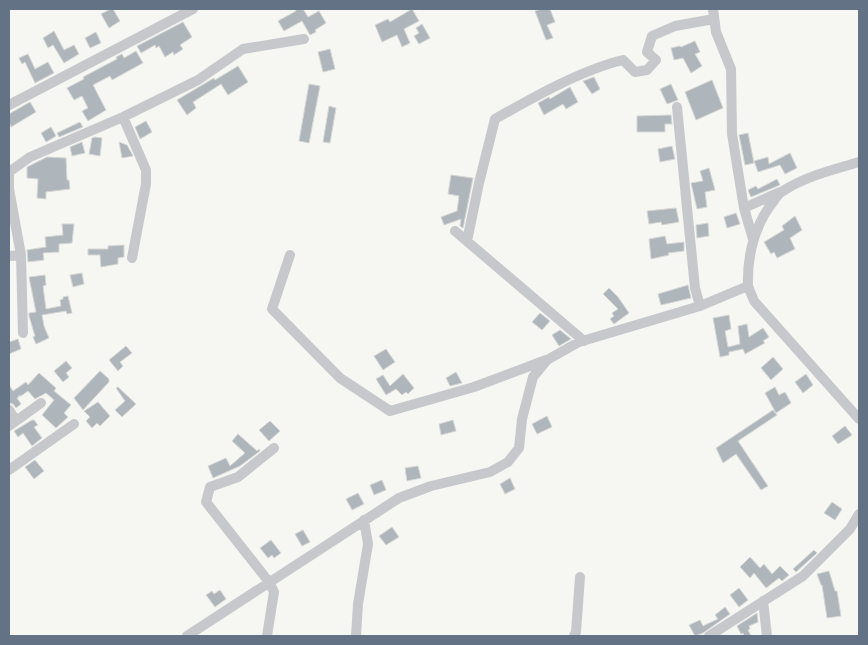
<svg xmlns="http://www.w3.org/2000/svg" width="868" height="645" font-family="Montserrat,sans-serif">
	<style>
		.building { fill: #aeb5bb; stroke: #d7d8d5 }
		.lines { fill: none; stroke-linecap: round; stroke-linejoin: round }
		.minor { stroke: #c6c8cc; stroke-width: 10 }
	</style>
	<rect width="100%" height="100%" fill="#f6f6f3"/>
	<path class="building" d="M111,9H113L120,21L109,28L101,14Z
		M295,9H303L308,17L319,11L326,23L315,30L316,32L310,35L302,21L284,31L278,21L296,11Z
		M412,9L419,21L404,29L410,43L402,47L397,35L382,42L375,25L388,19L390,22Z
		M541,9H550L555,22L547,25L553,38L546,40L535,11Z
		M183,22L192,37L180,45L183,49L174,55L173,52L165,57L159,46L156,48L155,45L141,53L137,46Z
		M422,24L430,38L419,44L414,36L419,33L416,28Z
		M54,31L64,50L74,45L79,54L64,63L53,45L48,48L43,38Z
		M96,32L101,43L90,48L85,38Z
		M695,41L700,52L695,54L702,66L691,73L683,58L674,60L671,48L680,46L681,47Z
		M330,49L335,69L323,72L318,52Z
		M136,51L143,63L112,80L110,76L93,85L106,110L88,121L82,111L88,108L82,96L74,100L67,88L84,79L83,77L117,59L116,57L122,54L124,58Z
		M28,54L35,69L48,62L54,73L35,83L25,62L22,64L19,58Z
		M238,66L248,82L228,95L221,84L193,102L196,108L187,115L177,100L214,78L215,80Z
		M594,77L600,89L592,94L583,81Z
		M712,80L723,108L696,120L685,92Z
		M309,84L320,86L309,143L299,141Z
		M671,84L678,100L667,104L660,89Z
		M570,87L578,102L566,109L563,104L544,115L538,103L549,97L550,99Z
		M30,102L36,112L11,127L9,122V114Z
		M329,106L336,108L330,143L323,142Z
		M671,115L672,124H665V132H637V116Z
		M146,121L152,132L140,139L135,127Z
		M80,122L83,127L59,137L57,133Z
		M51,127L56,136L46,142L41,133Z
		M748,133L754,163L745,165L739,135Z
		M95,137L102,138L100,156L89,154L92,138Z
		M82,142L85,153L72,156L70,147Z
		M119,142L127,145L133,156L122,158Z
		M672,146L675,159L660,162L658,149Z
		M790,153L797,168L785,174L780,165L758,172L754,161L768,157L769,164Z
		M47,157L66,158L67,180H69L70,189L46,192V199L37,198L38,179L27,178V167Z
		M709,168L715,190L705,192L707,207L697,209L691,183L703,181L700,171Z
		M451,175L473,178L463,228L460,226L461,219L444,225L441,217L457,211L459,196L448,194Z
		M777,179L780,185L751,197L748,190L756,186L758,189Z
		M676,208L679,222L662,225L661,222L649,224L647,211Z
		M736,213L740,224L727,228L724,217Z
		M795,216L802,230L790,238L795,249L777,258L774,252L771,254L764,242L784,230L782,226Z
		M708,223L709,236L697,238L696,225Z
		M62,224H74L72,243L59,244V252L43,253L44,260L28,262L27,250L46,247L45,237L63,235Z
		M665,236L667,244L684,242V251L668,253L669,255L651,259L649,239Z
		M124,245V257L118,258V264L101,267L100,255H88V249H108V246Z
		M82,273L84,284L73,287L70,275Z
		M45,275L46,285L43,286L46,309L61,306L60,300L63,299V297L68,296L72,313L67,314L66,311L42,315L44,326L49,338L36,344L33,337L35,336L29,316V313L36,312L29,277Z
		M688,285L691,298L661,305L658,294Z
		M609,288L618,297L629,313L614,324L610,319L614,316L612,313L618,309L603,294Z
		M540,313L550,321L542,330L532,322Z
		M729,315L731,329L725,331L728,347L740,344L738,326L747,324L749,337L763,328L769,337L763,341L765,343L745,354L743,349L729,352V355L720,357L713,318Z
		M560,330L571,339L559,346L552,335Z
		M18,339L21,349L9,354V342Z
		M126,346L132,353L120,362L123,366L118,371L109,360Z
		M386,349L395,362L383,370L374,356Z
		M773,357L783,369L771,380L761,368Z
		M66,361L72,368L66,373L69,377L63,382L54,371Z
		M100,371L109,379V382L83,410L74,398Z
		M456,372L462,383L450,386L446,378Z
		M39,373L56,388L54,391L71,405L64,413L68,417L56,428L42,415L54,400L46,393L35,399L28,391L21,396H18L19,397L17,398L21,404L16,408L13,404L9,403V385L13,391L26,382L28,385Z
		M403,374L414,388L408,394L406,392L402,395L396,389L386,395L376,379L383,375L390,386Z
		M806,374L813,385L803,393L795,382Z
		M118,387L136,404L122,417L115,410L125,401L116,388Z
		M775,387L779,395L785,392L791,403L776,413L765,393Z
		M98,402L110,416L100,426L97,423L92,428L86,421L90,417L84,411Z
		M773,410L777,415L738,441L768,486L761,490L736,454L723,463L716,448Z
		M547,416L552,427L537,434L532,424Z
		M32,420H34L38,425L34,427L42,438L32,446L23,433L18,437L14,431Z
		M453,420L456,431L441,435L439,424Z
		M270,421L280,431L269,441L259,430Z
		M845,426L852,435L838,444L832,436Z
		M238,434L257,451L259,449L260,451L240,466L213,478L208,466L226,458L230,466L245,453L232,441Z
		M35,460L44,471L34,479L25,467Z
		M418,466L421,478L407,481L405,468Z
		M510,478L515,489L505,494L500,484Z
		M382,480L386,490L374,495L370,485Z
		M358,493L364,504L352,510L346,499Z
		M832,502L842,509L835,520L824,513Z
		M392,527L399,537L386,545L379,536Z
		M303,530L310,542L302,546L295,534Z
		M271,540L281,553L274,558L272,555L268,558L260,548Z
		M814,550L817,553L796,572L793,569Z
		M750,557L760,568L764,564L772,574L780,566L789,575L782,581L779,578L766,588L754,573L750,578L740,567Z
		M829,571L835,591H837L841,616L827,618L822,585H821L817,574Z
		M739,588L748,600L739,607L730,595Z
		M220,590L226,599L215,607L206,595L212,591L214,594Z
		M725,607L730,614L703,633L695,636L689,625L700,620L703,626L707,624L718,619L715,615Z
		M757,613L758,622L749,626L750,629L748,630L751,636H744L743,633L741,634L737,626Z"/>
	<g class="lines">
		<path class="minor" d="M713,9L716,32L731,69L732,134L744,208L753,239
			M9,105L193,9
			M677,107L695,288L700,306
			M123,117L146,170V184L132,258
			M9,172L30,157L123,117L198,80L243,49L304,39
			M9,172V189L21,255L23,333
			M744,208L780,192
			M455,231L584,341
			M467,241L479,183L495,119C532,98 581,70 623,60L635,72L647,70L656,60L647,52L652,36L675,26L714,19
			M290,255L272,309L340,378L390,411L474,387L546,360
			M9,256L21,255
			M748,286L754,301L859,419
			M9,410L16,421
			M9,426L41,403
			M9,470L74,424
			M763,601L767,636
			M187,636L399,498L431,486L490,472L508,462L519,448L522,419L533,377L547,360L579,342L700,306L748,286C747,257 754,226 773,202C776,198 778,193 783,191C806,176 833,170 859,162
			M267,636L274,592L269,582L206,502L210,487L238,477L274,448
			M356,636L358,604L368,544L364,520
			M574,636L576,632L580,577
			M709,636L803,576L850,529L859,514"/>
	</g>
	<rect width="868" height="645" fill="none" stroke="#647285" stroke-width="20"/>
</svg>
